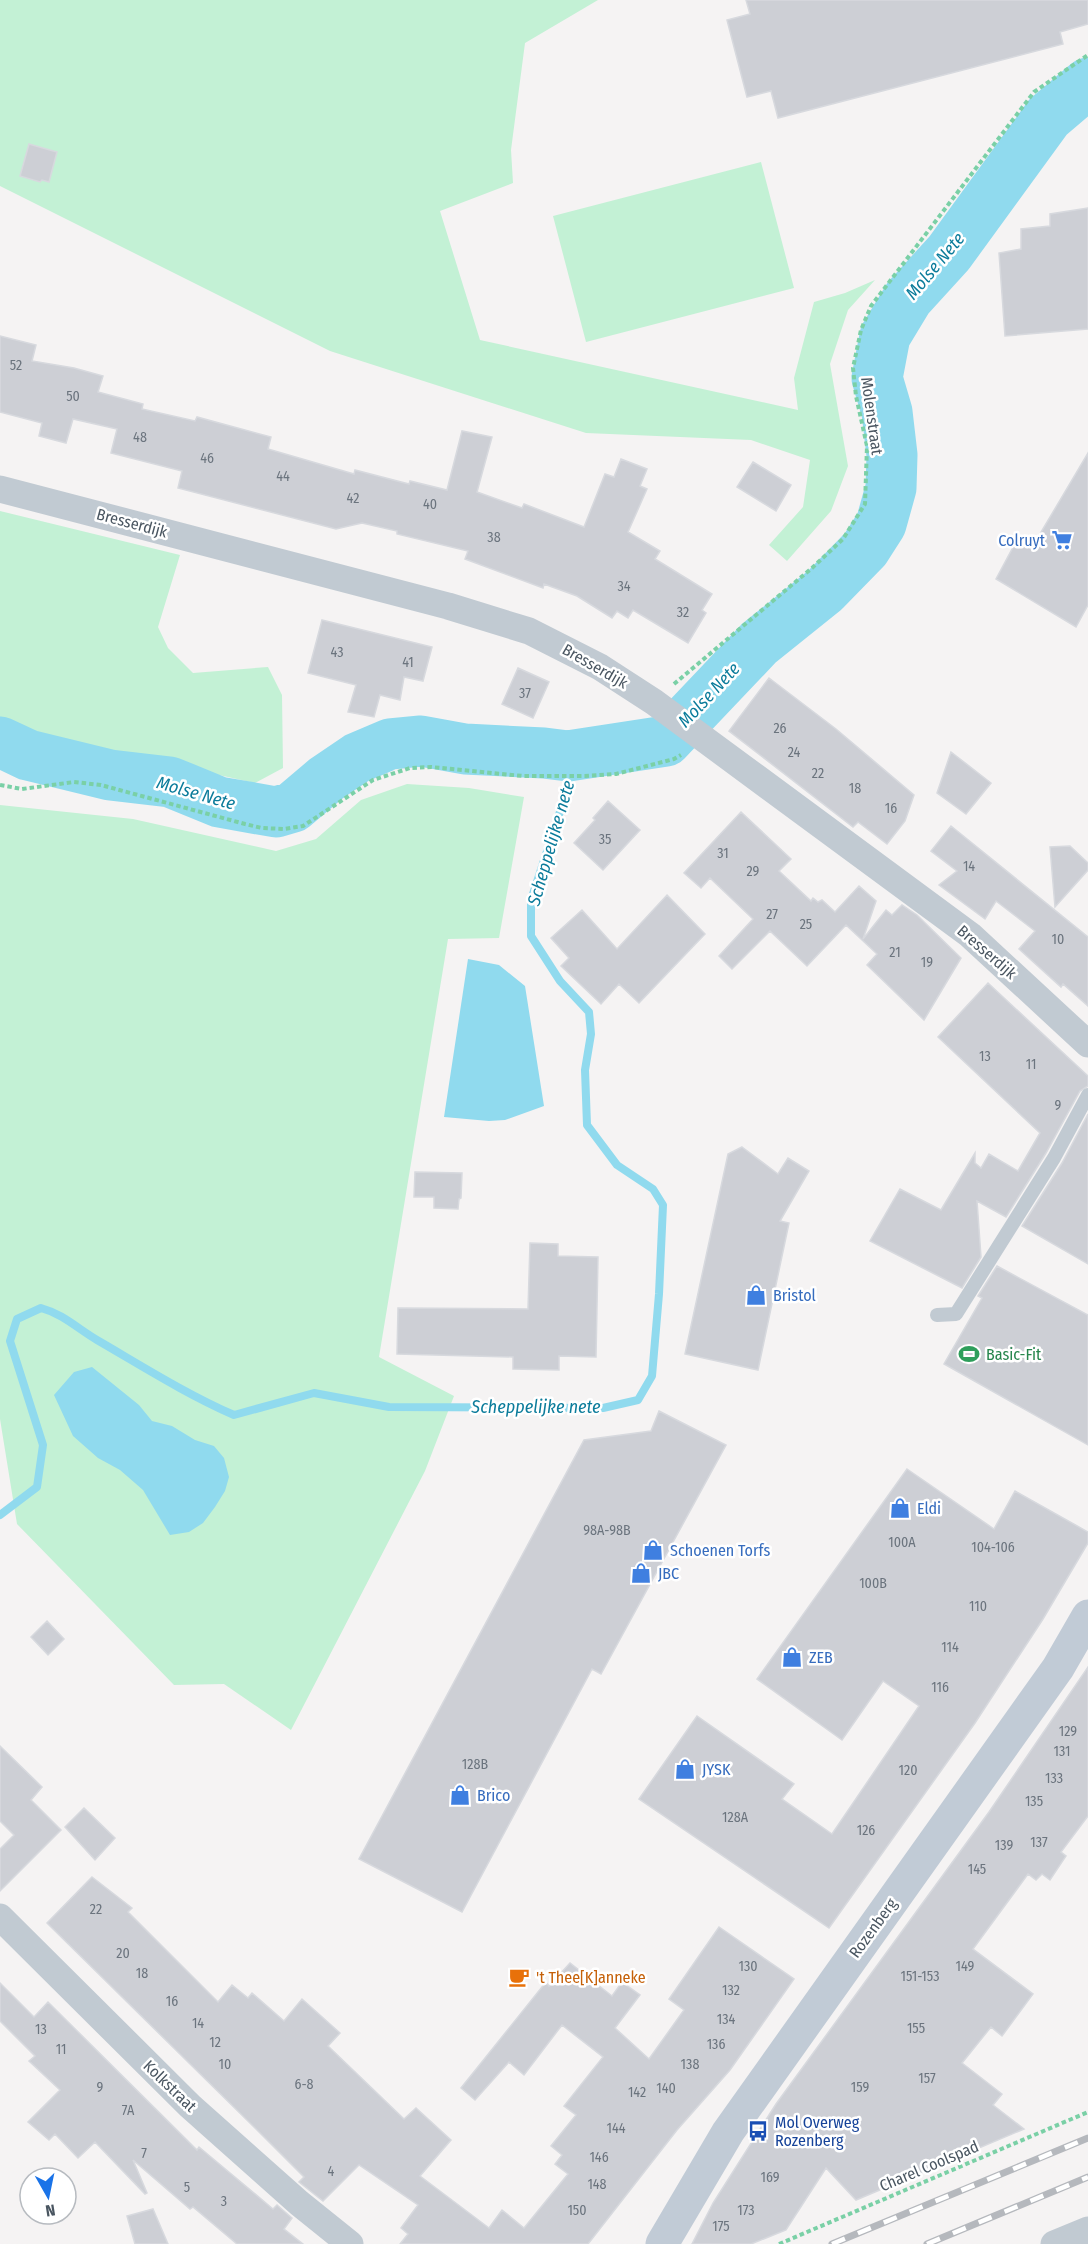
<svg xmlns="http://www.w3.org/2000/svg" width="1088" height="2244" font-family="'Fira Sans Condensed',sans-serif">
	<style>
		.green { fill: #c3f1d5 }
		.water { fill: #90daee }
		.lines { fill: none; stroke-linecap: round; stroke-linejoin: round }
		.stream { stroke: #90daee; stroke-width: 8 }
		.river { stroke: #90daee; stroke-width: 51 }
		.building { fill: #cdcfd5; stroke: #d7d9de; stroke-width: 1.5 }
		.path { stroke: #7ad0a6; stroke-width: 4; stroke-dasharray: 4.5 3; stroke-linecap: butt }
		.service { stroke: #c1cad2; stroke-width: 14 }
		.minor { stroke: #c1cad2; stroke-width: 27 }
		.secondary { stroke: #c1cbd6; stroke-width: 33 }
		.rail-casing { stroke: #b5b8bd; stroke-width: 7 }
		.rail { stroke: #fff; stroke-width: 4.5; stroke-dasharray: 14; stroke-linecap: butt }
		.labels { text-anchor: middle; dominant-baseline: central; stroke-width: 5; stroke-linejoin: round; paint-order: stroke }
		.number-label { font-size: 14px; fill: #6b747e }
		.street-label { font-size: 16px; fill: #4a5661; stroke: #fff }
		.shop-label { font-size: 16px; fill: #366cbe; stroke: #fff; text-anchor: start }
		.leisure-label { font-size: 16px; fill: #27864d; stroke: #fff; text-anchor: start }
		.food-label { font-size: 16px; fill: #c56008; stroke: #fff; text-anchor: start }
		.transit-label { font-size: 16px; fill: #164399; stroke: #fff; text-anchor: start }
		.water-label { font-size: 18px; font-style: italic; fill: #0c7c9b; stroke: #fff }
	</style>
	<rect width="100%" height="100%" fill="#f5f3f3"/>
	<path class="green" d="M0,0H598L525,43L511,150L513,183L440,211L480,340L798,410L794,378L814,302L845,293L875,280L848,310L830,364L848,466L831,511L787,561L769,545L803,507L810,460L751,440L586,433L330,351L0,186Z
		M761,162L794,288L586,342L553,216Z
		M0,511L180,555L158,627L168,648L193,673L268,667L282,695L283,768L255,783L25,732L0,719Z
		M407,784L469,788L524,797L499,938L448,939L379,1357L454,1396L425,1471L291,1730L224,1684L174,1685L17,1524L0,1419V805L133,819L276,851L316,839L361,800Z"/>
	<path class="water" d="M468,959L499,965L525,986L544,1106L505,1120L489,1121L444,1117Z
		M92,1367L139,1405L152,1421L172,1426L195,1440L214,1446L224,1458L229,1477L225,1491L215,1507L203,1523L189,1532L170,1535L143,1490L120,1470L98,1458L73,1436L54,1395L74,1372Z"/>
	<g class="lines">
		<path class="stream" d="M0,1515L37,1487L43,1445L10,1341L17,1319L41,1308C63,1314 78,1329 97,1340C142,1366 186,1394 234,1415L314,1393L389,1407L603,1408L638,1400L652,1376L659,1294L663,1205L653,1189L617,1165L587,1125L585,1070L591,1034L589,1012L560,981L531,936V900L575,766V755"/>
		<path class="river" d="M0,742L28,755L110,775L170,782L219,802L276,812L293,807L326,779L357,758L390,744L421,741L465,749L544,753L568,756L666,741L759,643L825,590L865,549L881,524L891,488L892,455L887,412L877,378L885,336L908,298L949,253L1048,117L1088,83"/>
	</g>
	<path class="building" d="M746,0H1088V24L1060,32L1063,44L778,118L771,91L747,97L727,20L750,14Z
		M29,144L57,152L49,182L42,180L40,182L20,176Z
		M1088,208V329L1005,336L999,253L1021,249V229L1050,226V214Z
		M0,336L36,345L32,361L74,368L103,376L98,392L143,404L142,409L195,421L197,417L271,437L268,449L354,474L355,470L409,484L410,481L447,490L462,431L492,437L477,492L522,508L524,504L584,527L605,474L614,477L621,459L647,469L640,486L647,489L628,532L660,551L655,559L712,594L702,610L706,613L688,643L633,610L628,618L617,611L612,618L577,596L544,584L543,588L465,559L468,551L397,534V531L362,523L336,529L178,488L182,471L111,453L117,429L73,419L66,443L39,436L42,423L0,412Z
		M1088,453V605L1076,627L996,579L1019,536L1034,544Z
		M753,462L791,485L776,511L737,487Z
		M322,620L432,647L423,681L404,677L400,700L380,695L374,717L348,712L356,685L308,673Z
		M518,668L549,682L533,718L502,704Z
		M769,678L836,729L914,795L905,821L887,844L858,822L853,827L729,731Z
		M951,752L991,783L966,814L937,793Z
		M608,801L640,830L603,870L574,843L595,820L593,818Z
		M741,812L791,859L779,871L811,901L813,898L818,902L822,900L835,912L859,886L876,901L863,939L886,910L892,915L902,905L917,915L961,958L924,1020L867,965L877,954L846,925L807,966L770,931L732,969L719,956L753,919L710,878L701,888L684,873Z
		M951,826L1088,937V1006L1063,984L1061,987L1019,949L1035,931L996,901L985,919L939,885L957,871L931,851Z
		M1070,846L1088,863V870L1055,907L1050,847Z
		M667,895L705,934L639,1003L619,984L601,1004L561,966L569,958L551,938L582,910L617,949Z
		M988,983L1088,1076V1086L1080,1091L1046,1153L1006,1217L977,1201L981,1257L962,1288L870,1241L900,1189L941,1210L975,1153V1163L981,1168L989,1154L1018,1171L1040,1133L938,1037Z
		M1088,1114V1264L1022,1226L1062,1163Z
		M742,1147L778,1174L788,1158L809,1171L780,1221L789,1223L758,1370L685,1354L728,1154Z
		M415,1172L462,1173L461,1198L459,1199L458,1209L434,1208V1197H414Z
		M530,1243L558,1244V1256L598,1257L596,1357L559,1356V1370L513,1369V1357L397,1354L398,1308L528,1309Z
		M997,1266L1088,1315V1445L944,1364L982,1298L978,1296Z
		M659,1411L726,1445L601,1674L592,1669L462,1912L359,1859L584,1440L651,1431Z
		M907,1469L994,1529L1015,1491L1088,1532V1543L1043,1619L975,1723L829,1928L639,1799L697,1716L794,1784L782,1799L832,1834L919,1706L883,1681L842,1740L757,1679Z
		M47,1621L64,1639L48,1655L31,1637Z
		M1088,1667V1816L1061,1852L1066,1856L1050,1880L1042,1874L1036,1880L1028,1874L973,1949L1033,1994L1002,2036L991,2027L962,2063L1002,2094L993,2105L1024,2129L856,2200L826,2168L786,2230L751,2244H692L713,2203L776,2104L989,1812Z
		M0,1746L42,1787L31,1800L61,1830L0,1891V1849L14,1835L0,1821Z
		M84,1808L115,1838L95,1860L65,1827Z
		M92,1877L132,1908L128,1912L218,2002L232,1985L248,1998L252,1993L284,2021L302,1999L340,2033L328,2046L404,2119L416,2108L451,2140L420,2176L489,2228L502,2210L524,2228L568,2174L555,2164L562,2155L551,2146L576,2115L564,2106L603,2057L562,2025L524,2075L509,2062L475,2100L461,2088L546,1982L549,1986L570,1963L612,1996L622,1982L640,1995L615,2028L649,2059L684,2010L669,1999L719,1927L794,1979L730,2070L677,2130L588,2244H400L408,2234L401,2228L418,2205L359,2165L323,2201L299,2182L304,2177L259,2132L47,1923Z
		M0,1983L34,2017L48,2002L197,2150L199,2147L273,2209L277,2205L292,2218L284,2229L303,2244H237L193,2207L190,2209L133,2160L147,2193L145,2194L95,2142L78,2158L55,2134L49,2140L28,2122L60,2090L29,2061L35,2056L0,2021Z
		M153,2209L168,2244H135L127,2216Z"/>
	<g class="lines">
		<path class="path" d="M674,684L812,568L843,539L865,504L867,446L856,396L853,368L861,330L871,306L1034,92L1088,55
			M0,785L22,789L74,782L101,785L245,824L262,828L284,829L303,826L373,780L410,768L431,767L523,776H585L616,774L674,759L681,755
			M779,2244L1088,2112"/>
		<path class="service" d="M937,1315L956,1314L1054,1158L1088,1095"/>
		<path class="minor" d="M0,489L448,606L529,631L600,667L654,702L970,935L1088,1044
			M0,1917L190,2106L299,2203L350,2244
			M1054,2244L1088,2230"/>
		<path class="secondary" d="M662,2244L728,2132L1058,1668L1088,1616"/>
		<g class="rail-casing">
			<path id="rail" d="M832,2244L1088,2138
				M927,2244L1088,2177"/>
		</g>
		<use href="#rail" class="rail"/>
	</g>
	<defs>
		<g id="supermarket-bare" transform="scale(1.62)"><path d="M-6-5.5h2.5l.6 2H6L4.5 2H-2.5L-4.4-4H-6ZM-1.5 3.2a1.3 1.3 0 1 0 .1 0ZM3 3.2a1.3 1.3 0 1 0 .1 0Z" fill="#3f7fe0" stroke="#fff" stroke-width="2.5" paint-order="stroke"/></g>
		<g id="shop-bare" transform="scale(1.62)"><path d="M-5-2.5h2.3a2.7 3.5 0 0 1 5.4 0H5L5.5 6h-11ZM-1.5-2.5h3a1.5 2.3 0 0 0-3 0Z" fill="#3f7fe0" stroke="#fff" stroke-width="2.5" paint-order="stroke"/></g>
		<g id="stadium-bare" transform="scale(1.62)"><path d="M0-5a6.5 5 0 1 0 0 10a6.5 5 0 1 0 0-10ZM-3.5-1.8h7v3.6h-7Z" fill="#2e9e5b" stroke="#fff" stroke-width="2.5" paint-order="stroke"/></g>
		<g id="cafe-bare" transform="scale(1.62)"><path d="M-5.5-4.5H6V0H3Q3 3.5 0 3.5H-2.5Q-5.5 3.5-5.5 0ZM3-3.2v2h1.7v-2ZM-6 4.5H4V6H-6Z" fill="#e8710a" stroke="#fff" stroke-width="2.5" paint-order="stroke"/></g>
		<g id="bus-bare" transform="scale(1.62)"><path d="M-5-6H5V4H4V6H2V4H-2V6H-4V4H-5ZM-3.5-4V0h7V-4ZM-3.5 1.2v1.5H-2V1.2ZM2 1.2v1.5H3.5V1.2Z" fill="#1a4fb4" stroke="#fff" stroke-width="2.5" paint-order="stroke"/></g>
	</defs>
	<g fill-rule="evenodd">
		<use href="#supermarket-bare" x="1062" y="540"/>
		<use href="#shop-bare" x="756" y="1295"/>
		<use href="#stadium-bare" x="969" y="1354"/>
		<use href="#shop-bare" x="900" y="1508"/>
		<use href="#shop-bare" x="653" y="1550"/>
		<use href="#shop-bare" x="641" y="1573"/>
		<use href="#shop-bare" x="792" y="1657"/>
		<use href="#shop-bare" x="685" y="1769"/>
		<use href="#shop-bare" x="460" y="1795"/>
		<use href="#cafe-bare" x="519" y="1977"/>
		<use href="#bus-bare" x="758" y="2131"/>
	</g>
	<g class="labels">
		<g class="number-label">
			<text x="16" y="365">52</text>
			<text x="73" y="396">50</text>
			<text x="140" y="437">48</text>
			<text x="207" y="458">46</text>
			<text x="283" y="476">44</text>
			<text x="353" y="498">42</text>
			<text x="430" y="504">40</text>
			<text x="494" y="537">38</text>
			<text x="624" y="586">34</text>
			<text x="683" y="612">32</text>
			<text x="337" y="652">43</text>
			<text x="408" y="662">41</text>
			<text x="525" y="693">37</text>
			<text x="780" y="728">26</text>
			<text x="794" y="752">24</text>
			<text x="818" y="773">22</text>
			<text x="855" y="788">18</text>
			<text x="891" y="808">16</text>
			<text x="605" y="839">35</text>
			<text x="723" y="853">31</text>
			<text x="969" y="866">14</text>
			<text x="753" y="871">29</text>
			<text x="772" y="914">27</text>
			<text x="806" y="924">25</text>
			<text x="1058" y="939">10</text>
			<text x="895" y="952">21</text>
			<text x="927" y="962">19</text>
			<text x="985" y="1056">13</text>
			<text x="1031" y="1064">11</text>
			<text x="1058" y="1105">9</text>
			<text x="607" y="1530">98A-98B</text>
			<text x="902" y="1542">100A</text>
			<text x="993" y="1547">104-106</text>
			<text x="873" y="1583">100B</text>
			<text x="978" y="1606">110</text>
			<text x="950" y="1647">114</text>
			<text x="940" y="1687">116</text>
			<text x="1068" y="1731">129</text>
			<text x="1062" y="1751">131</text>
			<text x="475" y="1764">128B</text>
			<text x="908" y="1770">120</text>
			<text x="1054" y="1778">133</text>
			<text x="1034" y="1801">135</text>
			<text x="735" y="1817">128A</text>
			<text x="866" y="1830">126</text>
			<text x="1039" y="1842">137</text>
			<text x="1004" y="1845">139</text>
			<text x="977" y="1869">145</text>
			<text x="96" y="1909">22</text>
			<text x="123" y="1953">20</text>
			<text x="748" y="1966">130</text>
			<text x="965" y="1966">149</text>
			<text x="142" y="1973">18</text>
			<text x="920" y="1976">151-153</text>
			<text x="731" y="1990">132</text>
			<text x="172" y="2001">16</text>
			<text x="726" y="2019">134</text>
			<text x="198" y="2023">14</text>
			<text x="916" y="2028">155</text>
			<text x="41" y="2029">13</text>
			<text x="215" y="2042">12</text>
			<text x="716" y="2044">136</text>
			<text x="61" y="2049">11</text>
			<text x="225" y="2064">10</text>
			<text x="690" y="2064">138</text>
			<text x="927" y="2078">157</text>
			<text x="304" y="2084">6-8</text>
			<text x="100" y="2087">9</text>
			<text x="860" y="2087">159</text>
			<text x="666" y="2088">140</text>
			<text x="637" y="2092">142</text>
			<text x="128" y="2110">7A</text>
			<text x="616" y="2128">144</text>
			<text x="144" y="2153">7</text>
			<text x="599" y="2157">146</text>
			<text x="331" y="2171">4</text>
			<text x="770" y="2177">169</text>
			<text x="597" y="2184">148</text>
			<text x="187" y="2187">5</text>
			<text x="224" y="2201">3</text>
			<text x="577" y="2210">150</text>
			<text x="746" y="2210">173</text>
			<text x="721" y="2226">175</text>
		</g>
		<g class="street-label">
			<text transform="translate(872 416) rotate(82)">Molenstraat</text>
			<text transform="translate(132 523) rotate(15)">Bresserdijk</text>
			<text transform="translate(595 666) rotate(30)">Bresserdijk</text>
			<text transform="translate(987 952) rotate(41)">Bresserdijk</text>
			<text transform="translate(873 1928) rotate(-54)">Rozenberg</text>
			<text transform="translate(170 2086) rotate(44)">Kolkstraat</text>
			<text transform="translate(929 2166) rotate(-23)">Charel Coolspad</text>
		</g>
		<g class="shop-label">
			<text x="1045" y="540" text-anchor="end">Colruyt</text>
			<text x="773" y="1295">Bristol</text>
			<text x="917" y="1508">Eldi</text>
			<text x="670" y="1550">Schoenen Torfs</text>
			<text x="658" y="1573">JBC</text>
			<text x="809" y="1657">ZEB</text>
			<text x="702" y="1769">JYSK</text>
			<text x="477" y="1795">Brico</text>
		</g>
		<g class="leisure-label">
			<text x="986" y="1354">Basic-Fit</text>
		</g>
		<g class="food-label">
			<text x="536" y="1977">'t Thee[K]anneke</text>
		</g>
		<g class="transit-label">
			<text x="775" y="2122">Mol Overweg<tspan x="775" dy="18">Rozenberg</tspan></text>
		</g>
		<g class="water-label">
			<text transform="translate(935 266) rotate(-50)">Molse Nete</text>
			<text transform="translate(709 695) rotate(-47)">Molse Nete</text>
			<text transform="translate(196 793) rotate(16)">Molse Nete</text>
			<text transform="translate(551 843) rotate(-74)">Scheppelijke nete</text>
			<text x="536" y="1407">Scheppelijke nete</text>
		</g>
	</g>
	<g transform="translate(48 2196) rotate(171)"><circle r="28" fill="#ffffff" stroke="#b7bbc0" stroke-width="1.5"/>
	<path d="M0-4.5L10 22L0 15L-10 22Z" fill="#1a73e8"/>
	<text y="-9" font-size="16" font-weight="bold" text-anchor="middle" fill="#4a5661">N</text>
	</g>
</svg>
